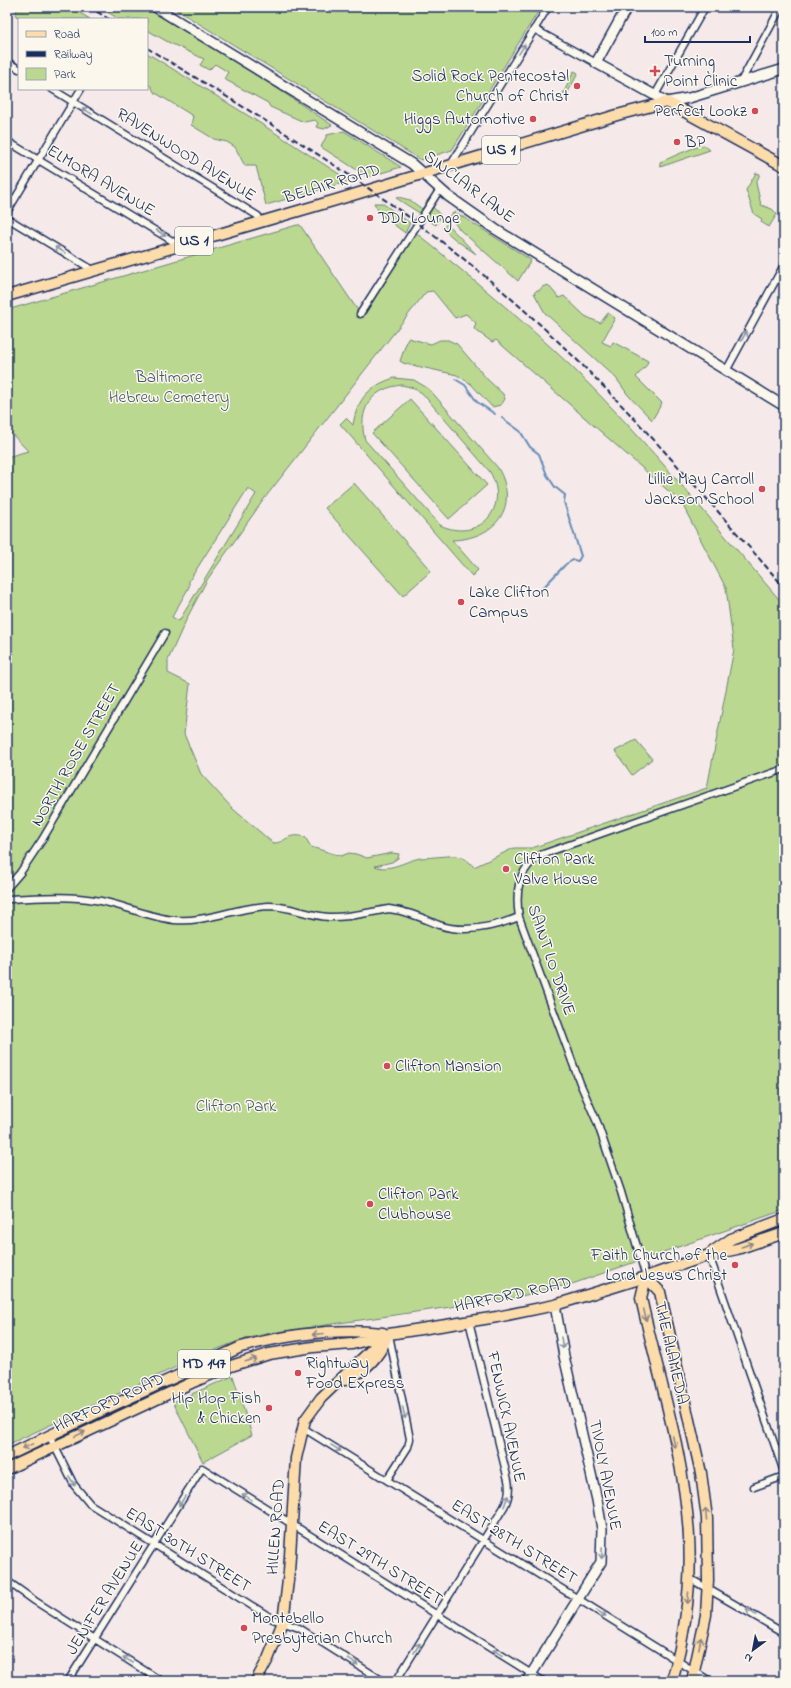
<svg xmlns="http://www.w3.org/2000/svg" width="791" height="1688" font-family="'Indie Flower',sans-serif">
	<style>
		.green { fill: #bbd890; stroke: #6b8477; fill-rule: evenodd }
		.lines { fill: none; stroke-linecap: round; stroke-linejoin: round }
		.stream { stroke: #658bb7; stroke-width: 2 }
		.street-casing { stroke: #1b2f5e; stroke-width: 9 }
		.secondary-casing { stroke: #1b2f5e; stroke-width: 12 }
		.primary-casing { stroke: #1b2f5e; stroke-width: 13 }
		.street { stroke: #fbf7ec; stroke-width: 6 }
		.secondary { stroke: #fbf7ec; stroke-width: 9 }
		.primary { stroke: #fddcac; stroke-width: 10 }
		.rail { stroke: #1b2f5e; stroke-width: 2; stroke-dasharray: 6 3; stroke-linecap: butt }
		.oneway { stroke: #8b93a5 }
		.oneway2 { stroke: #8c8685 }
		.poi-dot { fill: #d1495b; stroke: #fbf7ec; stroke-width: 1.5 }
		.labels { text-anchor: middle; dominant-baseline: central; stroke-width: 3; stroke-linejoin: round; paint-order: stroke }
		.shield { fill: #fbf7ec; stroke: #5e6b89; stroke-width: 1 }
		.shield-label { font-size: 16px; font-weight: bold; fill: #1b2f5e }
		.poi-label { font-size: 17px; fill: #1b2f5e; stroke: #fbf7ec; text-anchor: start }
		.street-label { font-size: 17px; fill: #1b2f5e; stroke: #fbf7ec }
		.park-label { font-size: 17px; fill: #43596a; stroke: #fbf7ec }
	</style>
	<rect width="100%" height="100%" fill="#f5eae9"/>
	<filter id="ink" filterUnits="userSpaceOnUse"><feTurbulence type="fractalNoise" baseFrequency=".025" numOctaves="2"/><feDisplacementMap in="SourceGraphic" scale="8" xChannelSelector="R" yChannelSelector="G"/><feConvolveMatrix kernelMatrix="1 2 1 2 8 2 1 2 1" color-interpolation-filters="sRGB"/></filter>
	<g filter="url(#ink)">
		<path class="green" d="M18,7H70L90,19H21L15,15Z
			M99,7H145L272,85L332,125L324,129L316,127L318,123L315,120L304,122L270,107L268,103L224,79L228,72L215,64L209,70L200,65L204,59L168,42L147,30V19H119Z
			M172,7H541L452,150L421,160Z
			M147,53L252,118L350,181L266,205L256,166H245L235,147L227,142L214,139L191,125L193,116L154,92L151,86L147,84Z
			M574,71L578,73L567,94H563Z
			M344,131L401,167L368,177L321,147L327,135Z
			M704,145L710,150L660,167V162C675,156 688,149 704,145Z
			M756,173L760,174L756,183L761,205L772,209L777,214L769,227L761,222L762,219L754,214L746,190Z
			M398,197L410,200L422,209L428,200L427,206L421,214L396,198Z
			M374,203H382L410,223L405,233L380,214Z
			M433,207L441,216L436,225L424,218Z
			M455,212L531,260L518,281L460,230L449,216Z
			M447,224L476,254L457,241L442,228Z
			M297,225H300L363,318L415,232C469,276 523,320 573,368C648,442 715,525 784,605V1210L575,1283L513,1298L270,1333L241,1340L202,1355L7,1445V457L28,451L7,429V310ZM433,291L455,318L466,314L476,323L474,329L492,342L496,340L681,502L726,588L734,649L707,788L532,848H514L474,867C461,852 452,856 435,857C429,858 422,857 416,859C404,862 388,872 375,866L392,862L398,858L399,854L392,853L367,858L356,854L349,853L341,856L311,847L305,837C286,832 287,843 273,843L233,809L201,774L184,734L190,684L168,673V660L188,616L207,580L264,499L426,292ZM248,488L256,494L179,621L172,617L189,587V581Z
			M548,285L559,298L564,296L585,316L600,323L608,313L615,318L602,342L611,346L613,342L648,361L646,366L636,377L662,403L652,420L628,395L616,378L545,313L534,293L537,290L539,291L542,287Z
			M408,338L431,344L440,340H448L457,344L487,379L503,394L505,399L501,405L492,407L471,384L457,375L403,363L400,361Z
			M394,378L414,380L429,389L498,468C521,508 494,539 452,540L478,570L472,576L340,424L346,418L353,425C357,399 369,386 394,378ZM402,385L414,388L422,393L490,472C511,509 478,543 440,525L365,440C357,410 371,388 402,385Z
			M410,399L487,485L449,519L372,433Z
			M354,483L431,571L403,596L325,508Z
			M636,740L652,759L632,775L615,751Z
			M233,1376L252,1435L203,1462L173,1402Z"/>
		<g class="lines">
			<path class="stream" d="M455,379L465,385L477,402L495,414
				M502,418L520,431L530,447L539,454L547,475L555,487L565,495L564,502L581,556L578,561L573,560L566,564
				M536,595L565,565"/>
			<g class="street-casing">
				<path id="street" d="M534,29L596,63
					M7,62L19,69
					M740,83L781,7
					M52,89L258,216L260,222
					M655,95L705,7
					M7,141L179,245
					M450,166L548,7
					M7,212L81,89
					M7,218L93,270
					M360,314L440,189
					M726,371L784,265
					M7,888L20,873L42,840L165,633
					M7,899C36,898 66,895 95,900C122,904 147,917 174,920C206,923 237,907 269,906C290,906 309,916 329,917C349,918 369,912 389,909C407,911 422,918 439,925C465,934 494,927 519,917
					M709,1255L784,1472
					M646,1277L621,1192L597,1122L580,1083L519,917C515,891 518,867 543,854L784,769
					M303,1428L710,1681
					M49,1435L74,1485L90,1504L273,1619L299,1628L383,1681
					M387,1480L408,1447L410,1439L389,1335
					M754,1487L784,1476
					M689,1578L784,1633
					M7,1581L35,1601L161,1681
					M68,1681L202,1468L543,1681
					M396,1681L504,1507C509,1498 510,1490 508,1480L469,1321"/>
			</g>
			<g class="secondary-casing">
				<path id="secondary" d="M155,7L412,164L448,196L495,229L784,406
					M627,7L596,63L667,102L689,98L784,69
					M527,1681L601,1562L602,1529L597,1500L564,1356L555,1305"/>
			</g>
			<g class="primary-casing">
				<path id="primary" d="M7,296L336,200L617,115L667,102L784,166
					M712,1252L731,1239L784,1219
					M646,1277L660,1292L701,1473L707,1518L708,1580L706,1615L692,1681
					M646,1277L641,1298C658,1377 685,1456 689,1537C692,1586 685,1634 672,1681
					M345,1380C364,1372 379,1357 387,1337
					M7,1456L107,1408L241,1347C286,1335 336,1328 383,1333
					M7,1469L191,1383L231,1366L269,1354L313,1347L352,1344L389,1334L497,1317L555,1305L646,1277L709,1255L737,1249L784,1233
					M256,1681L268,1659L283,1622L289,1572L296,1458L305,1420L321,1398L387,1335"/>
			</g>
			<use href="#street" class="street"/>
			<use href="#secondary" class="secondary"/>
			<use href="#primary" class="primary"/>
			<path class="rail" d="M89,7L109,19
				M147,48C275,126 402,202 515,302C613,388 698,489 784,587"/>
		</g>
		<defs><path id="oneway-shaft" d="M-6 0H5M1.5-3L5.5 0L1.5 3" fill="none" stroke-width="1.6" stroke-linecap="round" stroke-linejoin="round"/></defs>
		<g class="oneway">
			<use href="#oneway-shaft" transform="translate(522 49) rotate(-58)"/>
			<use href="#oneway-shaft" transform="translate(87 111) rotate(-149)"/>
			<use href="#oneway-shaft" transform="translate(161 233) rotate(33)"/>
			<use href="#oneway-shaft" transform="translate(60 250) rotate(-149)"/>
			<use href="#oneway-shaft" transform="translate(744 336) rotate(-61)"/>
			<use href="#oneway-shaft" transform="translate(562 1343) rotate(80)"/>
			<use href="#oneway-shaft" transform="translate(404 1413) rotate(77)"/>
			<use href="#oneway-shaft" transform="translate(336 1448) rotate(32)"/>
			<use href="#oneway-shaft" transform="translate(72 1481) rotate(59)"/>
			<use href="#oneway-shaft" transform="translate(247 1497) rotate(-148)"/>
			<use href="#oneway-shaft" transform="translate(182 1501) rotate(122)"/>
			<use href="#oneway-shaft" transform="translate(506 1501) rotate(-71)"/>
			<use href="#oneway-shaft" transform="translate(602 1553) rotate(93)"/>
			<use href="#oneway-shaft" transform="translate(751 1612) rotate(-148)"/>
			<use href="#oneway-shaft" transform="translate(601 1613) rotate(32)"/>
			<use href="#oneway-shaft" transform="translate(417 1648) rotate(-58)"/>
			<use href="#oneway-shaft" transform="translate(498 1653) rotate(-148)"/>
			<use href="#oneway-shaft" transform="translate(128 1660) rotate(-148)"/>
			<use href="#oneway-shaft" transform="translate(353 1662) rotate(32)"/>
		</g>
		<g class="oneway2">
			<use href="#oneway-shaft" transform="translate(747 1245) rotate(-19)"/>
			<use href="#oneway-shaft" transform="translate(645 1315) rotate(77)"/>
			<use href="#oneway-shaft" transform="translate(318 1334) rotate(175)"/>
			<use href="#oneway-shaft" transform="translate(251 1360) rotate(-17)"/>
			<use href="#oneway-shaft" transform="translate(80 1434) rotate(-26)"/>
			<use href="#oneway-shaft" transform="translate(674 1442) rotate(78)"/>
			<use href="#oneway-shaft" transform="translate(28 1446) rotate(154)"/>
			<use href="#oneway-shaft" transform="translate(706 1514) rotate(-95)"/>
			<use href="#oneway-shaft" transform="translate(688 1598) rotate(95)"/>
			<use href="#oneway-shaft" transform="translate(700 1643) rotate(-79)"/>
		</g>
	</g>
	<g class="poi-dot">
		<path d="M653 65h4v4h4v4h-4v4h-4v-4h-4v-4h4z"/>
		<circle cx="577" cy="86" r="4"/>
		<circle cx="755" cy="111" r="4"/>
		<circle cx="533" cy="119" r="4"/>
		<circle cx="677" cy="142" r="4"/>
		<circle cx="370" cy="218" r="4"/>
		<circle cx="762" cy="489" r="4"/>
		<circle cx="461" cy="602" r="4"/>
		<circle cx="506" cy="869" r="4"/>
		<circle cx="387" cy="1066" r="4"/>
		<circle cx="370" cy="1204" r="4"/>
		<circle cx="735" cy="1265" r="4"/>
		<circle cx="298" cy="1373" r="4"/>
		<circle cx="269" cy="1408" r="4"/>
		<circle cx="244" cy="1628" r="4"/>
	</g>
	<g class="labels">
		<g class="shield">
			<rect x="482" y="136" width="38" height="28" rx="3"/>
			<rect x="175" y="227" width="38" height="28" rx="3"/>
			<rect x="178" y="1350" width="52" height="28" rx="3"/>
		</g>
		<g class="shield-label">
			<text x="501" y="150">US 1</text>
			<text x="194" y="241">US 1</text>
			<text x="204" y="1364">MD 147</text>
		</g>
		<g class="poi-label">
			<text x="664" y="61">Turning<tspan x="664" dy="20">Point Clinic</tspan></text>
			<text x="569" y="76" text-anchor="end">Solid Rock Pentecostal<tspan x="569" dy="20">Church of Christ</tspan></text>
			<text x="747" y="111" text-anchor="end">Perfect Lookz</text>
			<text x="525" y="119" text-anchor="end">Higgs Automotive</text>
			<text x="685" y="142">BP</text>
			<text x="378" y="218">DDL Lounge</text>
			<text x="754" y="479" text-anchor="end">Lillie May Carroll<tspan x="754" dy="20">Jackson School</tspan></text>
			<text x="469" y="592">Lake Clifton<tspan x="469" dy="20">Campus</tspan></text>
			<text x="514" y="859">Clifton Park<tspan x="514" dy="20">Valve House</tspan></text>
			<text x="395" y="1066">Clifton Mansion</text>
			<text x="378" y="1194">Clifton Park<tspan x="378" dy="20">Clubhouse</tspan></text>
			<text x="727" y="1255" text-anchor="end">Faith Church of the<tspan x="727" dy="20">Lord Jesus Christ</tspan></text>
			<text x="306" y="1363">Rightway<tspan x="306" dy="20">Food Express</tspan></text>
			<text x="261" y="1398" text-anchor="end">Hip Hop Fish<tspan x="261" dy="20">&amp; Chicken</tspan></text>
			<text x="252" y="1618">Montebello<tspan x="252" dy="20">Presbyterian Church</tspan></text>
		</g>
		<g class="street-label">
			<text transform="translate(186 155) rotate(32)">RAVENWOOD AVENUE</text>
			<text transform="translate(101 181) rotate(31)">ELMORA AVENUE</text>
			<text transform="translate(332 184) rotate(-17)">BELAIR ROAD</text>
			<text transform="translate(469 187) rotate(37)">SINCLAIR LANE</text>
			<text transform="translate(76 755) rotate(-60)">NORTH ROSE STREET</text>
			<text transform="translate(551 960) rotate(71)">SAINT LO DRIVE</text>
			<text transform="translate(513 1295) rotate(-12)">HARFORD ROAD</text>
			<text transform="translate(671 1353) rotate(77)">THE ALAMEDA</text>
			<text transform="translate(109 1403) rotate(-25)">HARFORD ROAD</text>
			<text transform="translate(506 1417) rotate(78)">FENWICK AVENUE</text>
			<text transform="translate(605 1475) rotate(79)">TIVOLY AVENUE</text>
			<text transform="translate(276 1527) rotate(-86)">HILLEN ROAD</text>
			<text transform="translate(514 1542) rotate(32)">EAST 28TH STREET</text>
			<text transform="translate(188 1550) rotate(32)">EAST 30TH STREET</text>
			<text transform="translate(380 1563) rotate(32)">EAST 29TH STREET</text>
			<text transform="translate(105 1598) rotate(-58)">JENIFER AVENUE</text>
		</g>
		<g class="park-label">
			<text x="169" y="377">Baltimore<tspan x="169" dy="20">Hebrew Cemetery</tspan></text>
			<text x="236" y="1106">Clifton Park</text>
		</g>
	</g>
	<rect width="791" height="1688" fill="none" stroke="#fbf7ec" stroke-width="24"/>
	<rect x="12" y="12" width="767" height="1664" fill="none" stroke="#1b2f5e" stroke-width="1.5" filter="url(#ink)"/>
	<rect x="18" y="18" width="130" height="72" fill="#fbf7ec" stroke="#a1a7b3"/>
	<rect x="26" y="31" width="20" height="6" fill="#fddcac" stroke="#a1a7b3"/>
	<text x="54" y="38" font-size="12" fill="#1b2f5e">Road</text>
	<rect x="26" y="51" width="20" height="6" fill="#1b2f5e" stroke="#a1a7b3"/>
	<text x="54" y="58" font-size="12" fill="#1b2f5e">Railway</text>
	<rect x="26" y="68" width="20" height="12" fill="#bbd890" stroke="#a1a7b3"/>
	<text x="54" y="78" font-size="12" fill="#1b2f5e">Park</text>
	<g transform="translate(753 1650) rotate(212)" stroke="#fbf7ec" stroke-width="3" paint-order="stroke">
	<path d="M0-3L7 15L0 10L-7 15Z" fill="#1b2f5e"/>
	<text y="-6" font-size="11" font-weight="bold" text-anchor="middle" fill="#1b2f5e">N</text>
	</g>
	<path d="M645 36v6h105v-6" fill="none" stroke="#1b2f5e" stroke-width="2"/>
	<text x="651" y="36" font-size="12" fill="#1b2f5e" stroke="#fbf7ec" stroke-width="3" paint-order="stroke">100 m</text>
</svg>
